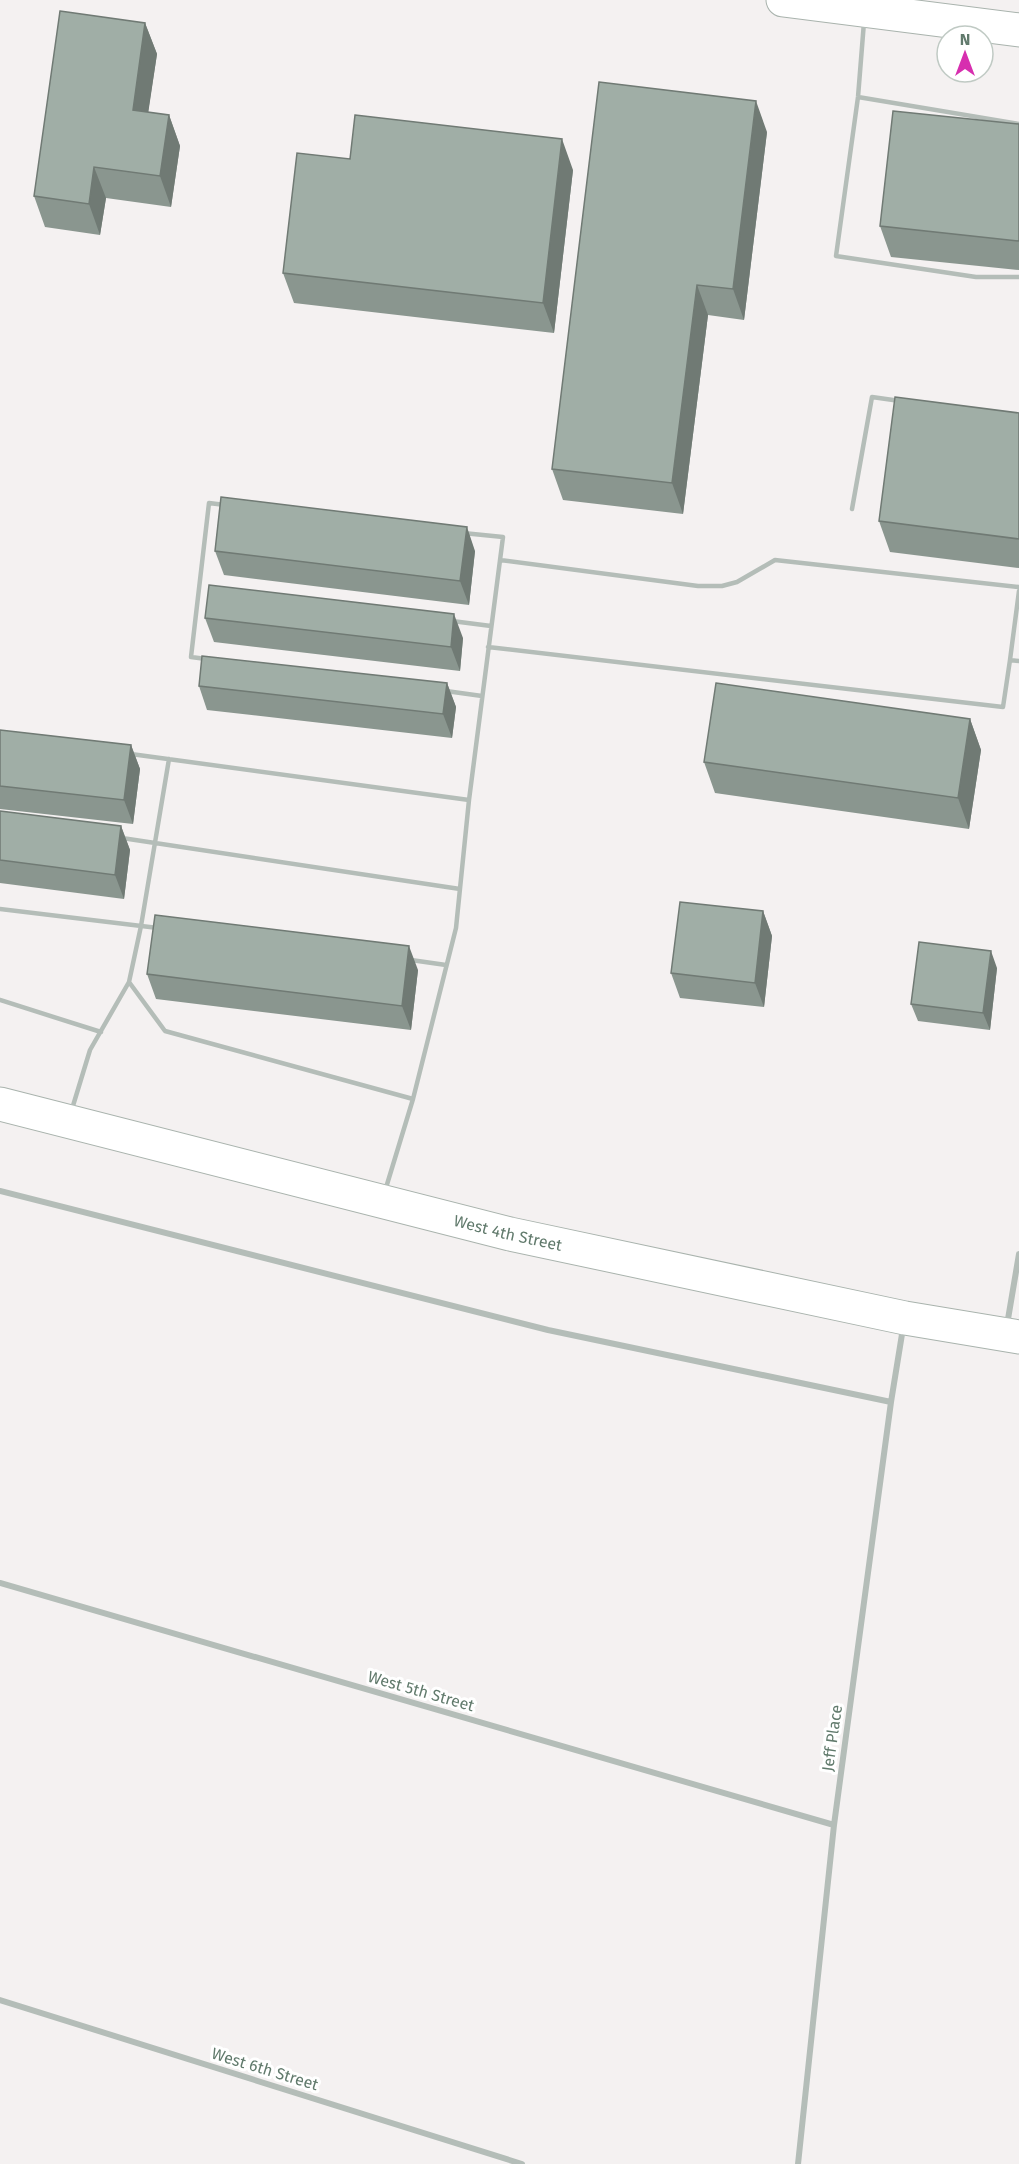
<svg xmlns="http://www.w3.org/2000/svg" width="1019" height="2164" font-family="'Fira Sans',sans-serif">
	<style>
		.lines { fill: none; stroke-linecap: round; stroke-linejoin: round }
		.primary-casing { stroke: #a9b3ad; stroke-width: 35 }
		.lane { stroke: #b4bdb8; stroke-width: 4.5 }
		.street { stroke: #b4bdb8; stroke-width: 6 }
		.primary { stroke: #fff; stroke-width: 33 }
		.wall { fill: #8a968f }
		.shaded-wall { fill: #707a74 }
		.building { fill: #a0aea6; stroke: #707a74; stroke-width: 1.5 }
		.labels { text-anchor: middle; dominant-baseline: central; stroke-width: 6; stroke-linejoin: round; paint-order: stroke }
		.street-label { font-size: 16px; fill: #617a6c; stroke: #fff }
	</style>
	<rect width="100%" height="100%" fill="#f4f1f1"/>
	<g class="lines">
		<g class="primary-casing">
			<g id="primary">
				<path d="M783,0L1019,30"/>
				<path id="s1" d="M0,1104L510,1234L905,1318L1019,1337"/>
			</g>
		</g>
		<path class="lane" d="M864,22L858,97L836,256L976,277H1019
			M858,97L1019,124
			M852,509L872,397L900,401
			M500,560L698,586H722L737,582L775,560L1019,587
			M452,621L491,626
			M488,647L1003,707L1010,660L1019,661
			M206,659L191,657L209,503L225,505
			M1010,660L1019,591
			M446,691L482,696
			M131,754L469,800L503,537L463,533
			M122,838L460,889
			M0,909L158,928
			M411,960L446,965
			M129,982L165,1031L413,1099
			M0,1000L101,1032
			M72,1109L90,1050L129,982L141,926L169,759
			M385,1191L413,1099L456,928L469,800"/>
		<path class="street" d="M0,1191L548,1330L891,1402
			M1007,1325L1019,1254
			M0,1583L834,1825
			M0,2000L522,2164
			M798,2164L834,1825L891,1402L903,1328"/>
		<use href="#primary" class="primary"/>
	</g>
	<path class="wall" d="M145,23L157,54L148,112L169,115L180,146L171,207L106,198L100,235L45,227L34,196Z
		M1019,124V270L891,257L880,226Z
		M767,132L744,320L708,315L683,514L563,500L552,469Z
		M573,170L554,333L294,303L283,273Z
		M1019,413V568L890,552L879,521Z
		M215,551H475L469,605L224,575Z
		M205,618L463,638L460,671L214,642Z
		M447,683L456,707L452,738L207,710L199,686Z
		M970,719L981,750L969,829L715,793L704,762Z
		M0,730L131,745L140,769L133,824L0,809Z
		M0,811L121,826L130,850L124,899L0,883Z
		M763,911L772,936L764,1007L680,998L671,973Z
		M997,968L990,1030L918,1021L911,1004Z
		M418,970L411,1030L156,999L147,974Z"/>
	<path class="shaded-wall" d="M145,23L157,54L144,141L133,110Z
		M756,101L767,132L744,320L733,289Z
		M169,115L180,146L171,207L160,176Z
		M562,139L573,170L554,333L543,303Z
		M94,167L106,198L100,235L89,204Z
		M697,285L708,315L683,514L672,483Z
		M467,527L475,551L469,605L460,581Z
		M454,614L463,638L460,671L451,647Z
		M447,683L456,707L452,738L443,714Z
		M970,719L981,750L969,829L958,798Z
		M131,745L140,769L133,824L124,800Z
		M121,826L130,850L124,899L115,875Z
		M763,911L772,936L764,1007L755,983Z
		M409,946L418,970L411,1030L402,1006Z
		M991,951L997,968L990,1030L983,1013Z"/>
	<path class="building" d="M60,11L145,23L133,110L169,115L160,176L94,167L89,204L34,196Z
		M599,82L756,101L733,289L697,285L672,483L552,469Z
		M893,111L1019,124V241L880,226Z
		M355,115L562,139L543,303L283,273L297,153L350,159Z
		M895,397L1019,413V539L879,521Z
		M221,497L467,527L460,581L215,551Z
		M209,585L454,614L451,647L205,618Z
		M202,656L447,683L443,714L199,686Z
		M716,683L970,719L958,798L704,762Z
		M0,730L131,745L124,800L0,786Z
		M0,811L121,826L115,875L0,860Z
		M680,902L763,911L755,983L671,973Z
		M155,915L409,946L402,1006L147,974Z
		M919,942L991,951L983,1013L911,1004Z"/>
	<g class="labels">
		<g class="street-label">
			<text stroke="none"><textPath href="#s1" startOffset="524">West 4th Street</textPath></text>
			<text transform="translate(421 1691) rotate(16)">West 5th Street</text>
			<text transform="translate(832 1738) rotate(-82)">Jeff Place</text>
			<text transform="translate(265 2069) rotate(17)">West 6th Street</text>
		</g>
	</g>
	<g transform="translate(965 54)"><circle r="28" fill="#ffffff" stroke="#c0cac4" stroke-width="1.5"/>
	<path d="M0-4.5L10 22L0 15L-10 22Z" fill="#d72eaf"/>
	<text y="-9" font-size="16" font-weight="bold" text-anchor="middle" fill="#617a6c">N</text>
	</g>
</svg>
